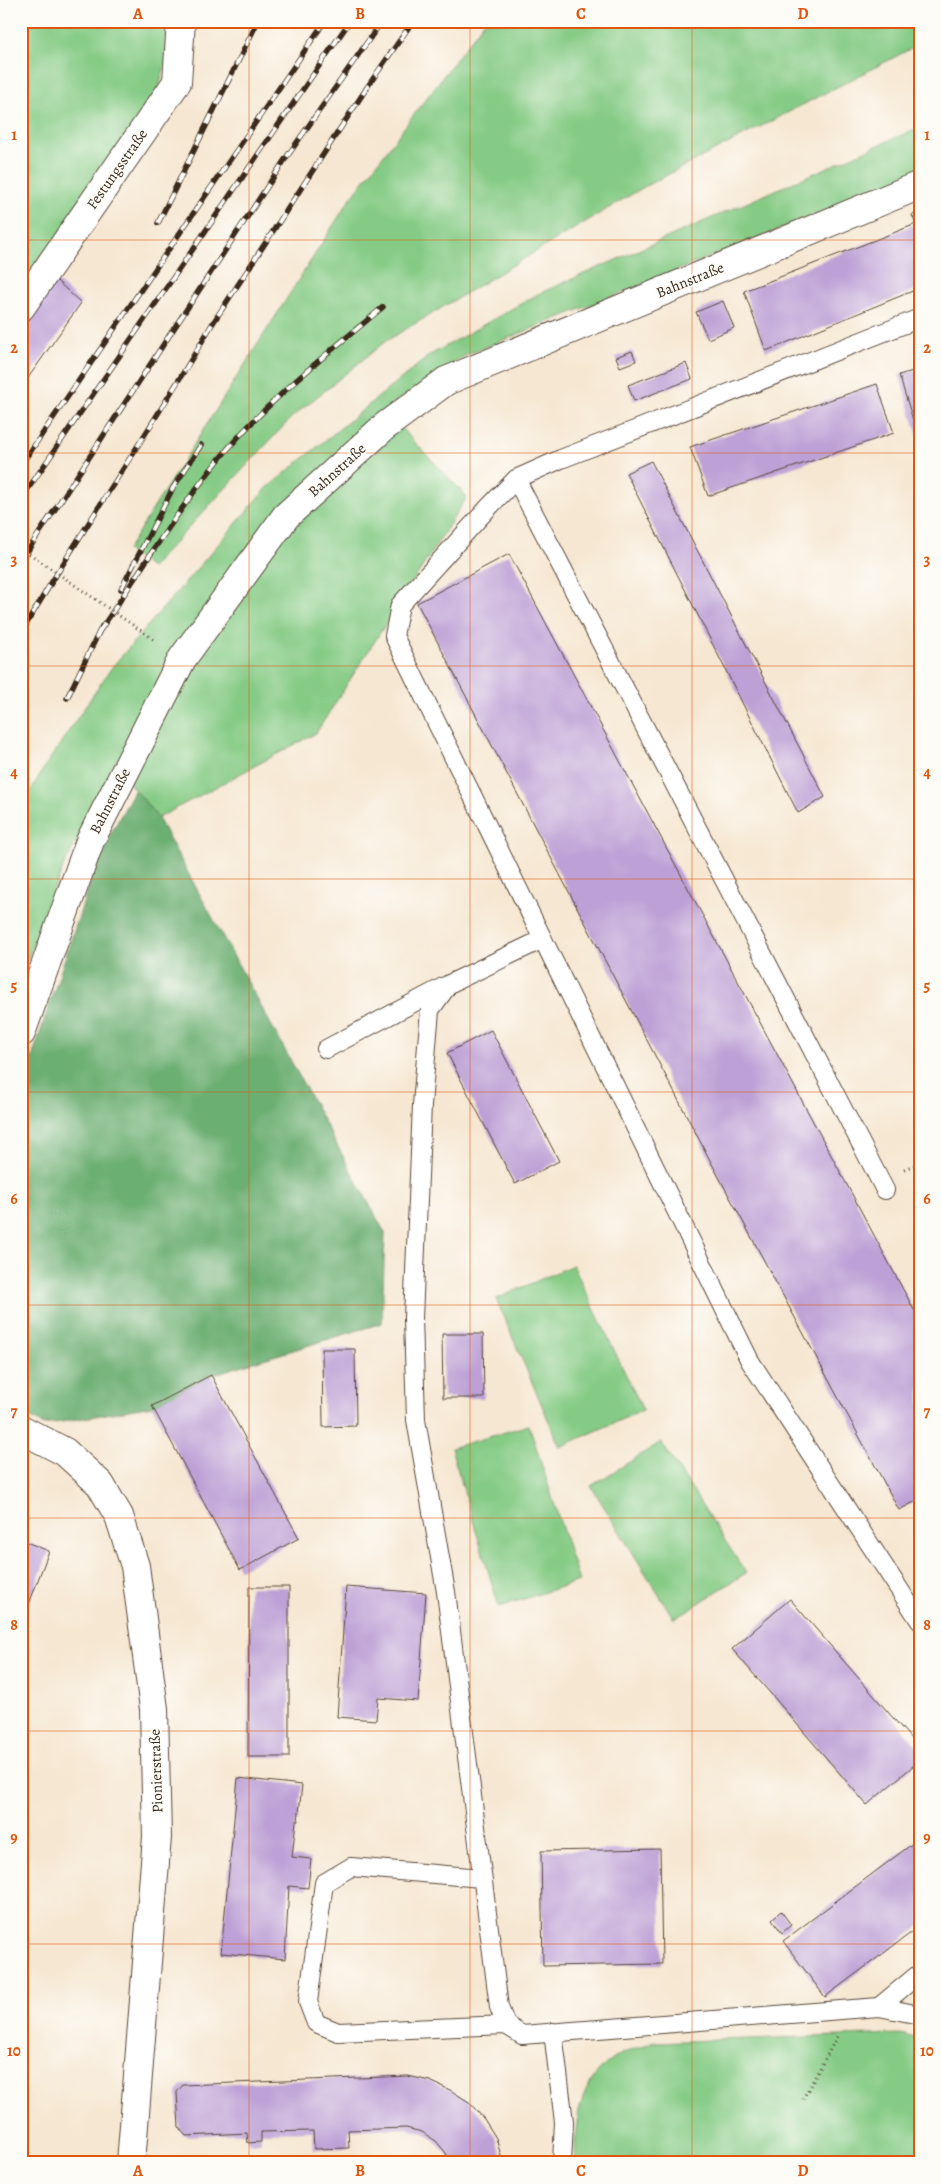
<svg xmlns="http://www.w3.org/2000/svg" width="941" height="2184" font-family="Alegreya,serif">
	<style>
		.green { fill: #85cb85; stroke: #607a52 }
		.forest { fill: #6caf72; stroke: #546c48 }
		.building { fill: #bda0d6 }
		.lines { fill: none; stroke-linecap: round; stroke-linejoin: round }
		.lane-casing { stroke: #574639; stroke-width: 20 }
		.street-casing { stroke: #574639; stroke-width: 30 }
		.path { stroke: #574639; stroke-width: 3; stroke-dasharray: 1 4; stroke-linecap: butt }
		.lane { stroke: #fff; stroke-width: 18 }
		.street { stroke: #fff; stroke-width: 28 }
		.rail-casing { stroke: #3b2a1e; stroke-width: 5.5 }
		.rail { stroke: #fdfcf7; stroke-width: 4; stroke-dasharray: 11; stroke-linecap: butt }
		.path-bridge { stroke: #574639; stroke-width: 3; stroke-dasharray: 1 4; stroke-linecap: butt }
		.grid { fill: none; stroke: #df570d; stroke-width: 1; stroke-opacity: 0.55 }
		.labels { text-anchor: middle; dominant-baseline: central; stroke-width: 4; stroke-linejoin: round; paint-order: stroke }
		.street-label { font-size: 15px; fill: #3b2a1e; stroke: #fdfcf7 }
		.neatline { fill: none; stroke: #df570d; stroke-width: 2 }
		.grid-label { font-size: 16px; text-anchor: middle; font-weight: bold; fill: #df570d }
	</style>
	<rect width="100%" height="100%" fill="#fdfcf7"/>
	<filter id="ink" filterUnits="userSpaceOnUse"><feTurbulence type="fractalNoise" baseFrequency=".02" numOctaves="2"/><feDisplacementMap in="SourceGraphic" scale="10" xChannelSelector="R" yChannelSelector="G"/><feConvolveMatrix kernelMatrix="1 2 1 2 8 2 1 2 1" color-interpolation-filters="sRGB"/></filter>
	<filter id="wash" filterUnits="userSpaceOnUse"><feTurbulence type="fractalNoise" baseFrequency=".0096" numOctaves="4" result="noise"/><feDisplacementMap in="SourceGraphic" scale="20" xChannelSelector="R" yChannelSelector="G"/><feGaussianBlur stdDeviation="1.12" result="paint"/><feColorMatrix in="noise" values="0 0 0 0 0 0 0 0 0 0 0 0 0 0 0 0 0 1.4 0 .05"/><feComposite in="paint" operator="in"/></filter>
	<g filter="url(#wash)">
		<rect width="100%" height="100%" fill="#f6e7d2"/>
		<path class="green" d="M21,21H167L166,61L155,103L21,292Z
			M485,21H920V44L644,187L386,341L292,417L151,568L127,550L350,199Z
			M920,127V173L466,355L384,410L467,497L316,733L158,818L116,767L64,865L21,976V807L45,766L112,667L267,488L430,355L538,294Z
			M573,1265L643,1410L560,1447L496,1299Z
			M529,1425L579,1581L499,1607L451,1448Z
			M661,1442L746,1573L674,1619L591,1486Z
			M901,2034L920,2040V2163H576C573,2128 578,2090 605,2065C618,2053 637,2048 654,2042Z"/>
		<path class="forest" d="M135,789L158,818L385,1233L382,1323L211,1375L152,1406L44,1425L21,1413V1090L99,856Z"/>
		<g id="blocks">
			<path class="building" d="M920,212V288L766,351L744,291L916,224L912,215Z
				M56,280L81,303L28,378L21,374V331Z
				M723,301L734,328L708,339L696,312Z
				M632,351L636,361L620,367L616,357Z
				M686,363L692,379L634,401L628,385Z
				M920,369V439H919L899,375Z
				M877,384L894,433L708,496L690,447Z
				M651,461L825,797L798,813L626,473Z
				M509,554L920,1321V1499L899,1510L721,1181L417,603Z
				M491,1030L559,1161L515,1184L447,1053Z
				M442,1334H483L484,1398H443Z
				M322,1349H355L356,1426L323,1427Z
				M211,1375L299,1538L240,1570L152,1406Z
				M21,1540L49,1551L21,1625Z
				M249,1587H289V1757H248Z
				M346,1587L426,1593L418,1701L378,1698L376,1720L337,1717Z
				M790,1599L920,1749V1760L867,1805L732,1649Z
				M238,1778L302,1785L298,1821H296L292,1857L311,1859L308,1888L289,1886L285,1959L221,1953Z
				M920,1838V1926L825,1997L783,1941Z
				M660,1849L662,1964L543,1966L541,1851Z
				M781,1911L791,1925L782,1933L772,1919Z
				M408,2076L430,2081L450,2090L469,2102L484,2119L496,2138L503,2163H450L446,2153L436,2141L422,2132L406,2128L348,2130L349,2148L314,2149L313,2131L261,2132V2142L248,2143L247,2133L186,2136L179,2128L177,2092L183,2085Z
				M21,2145H27L26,2163H21Z"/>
		</g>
	</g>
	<g filter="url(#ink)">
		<use href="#blocks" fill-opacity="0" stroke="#574639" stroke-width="1"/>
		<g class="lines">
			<g class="lane-casing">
				<path id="lane" d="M920,318L561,459L516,479L488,508L400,605L394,636L750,1361L920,1621
					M516,479L885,1190
					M543,939L449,984L430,1010L422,1105L413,1318L416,1420L446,1592L499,2007L506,2025L522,2035L879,2007L920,2015
					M326,1049L445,986
					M482,1878L351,1867L324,1883L308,2002L316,2023L338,2032L506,2025
					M879,2007L920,1973
					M553,2032L564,2122L562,2163"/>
			</g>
			<g class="street-casing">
				<path id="street" d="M21,307L177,82L181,21
					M21,1033L90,841L182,659L286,516L384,427L446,381L920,185
					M21,1429L65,1452L100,1484L119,1516L135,1566L154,1709L157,1837L131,2163"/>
			</g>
			<path class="path" d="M140,630L156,641
				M904,1169L920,1163
				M803,2099L838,2035"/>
			<use href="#lane" class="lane"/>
			<use href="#street" class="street"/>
			<g class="rail-casing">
				<path id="rail" d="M158,223L258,21
					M21,465L325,21
					M21,499L350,21
					M21,561L286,158L382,21
					M121,589L173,488L201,445
					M99,632C139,573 176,512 221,457C268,400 326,355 383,307
					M21,633C82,529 151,430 211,326L368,86L413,21
					M67,698L102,626"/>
			</g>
			<use href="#rail" class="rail"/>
			<path class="path-bridge" d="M21,548L140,630"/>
		</g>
	</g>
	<path class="grid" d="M249,21V2163M470,21V2163M692,21V2163M21,240H920M21,453H920M21,666H920M21,879H920M21,1092H920M21,1305H920M21,1518H920M21,1731H920M21,1944H920"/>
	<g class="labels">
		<g class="street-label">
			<text transform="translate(117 169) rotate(-55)">Festungsstraße</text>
			<text transform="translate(690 280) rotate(-22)">Bahnstraße</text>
			<text transform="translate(337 470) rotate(-42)">Bahnstraße</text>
			<text transform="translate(110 801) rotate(-63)">Bahnstraße</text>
			<text transform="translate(156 1771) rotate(-92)">Pionierstraße</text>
		</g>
	</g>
	<rect width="941" height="2184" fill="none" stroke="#fdfcf7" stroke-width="55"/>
	<rect x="28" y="28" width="886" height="2128" class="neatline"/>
	<g class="grid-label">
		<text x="138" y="19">A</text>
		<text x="360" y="19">B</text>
		<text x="581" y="19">C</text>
		<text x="803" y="19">D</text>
		<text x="14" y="140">1</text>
		<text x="927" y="140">1</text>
		<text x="14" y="353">2</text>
		<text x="927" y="353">2</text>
		<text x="14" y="565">3</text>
		<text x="927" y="565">3</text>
		<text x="14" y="778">4</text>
		<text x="927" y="778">4</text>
		<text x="14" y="991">5</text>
		<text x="927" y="991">5</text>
		<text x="14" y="1204">6</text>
		<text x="927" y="1204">6</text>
		<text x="14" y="1417">7</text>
		<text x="927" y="1417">7</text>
		<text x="14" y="1630">8</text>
		<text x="927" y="1630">8</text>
		<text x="14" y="1843">9</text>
		<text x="927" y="1843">9</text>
		<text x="14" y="2056">10</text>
		<text x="927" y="2056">10</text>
		<text x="138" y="2176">A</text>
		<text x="360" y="2176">B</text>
		<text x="581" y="2176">C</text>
		<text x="803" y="2176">D</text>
	</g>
</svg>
